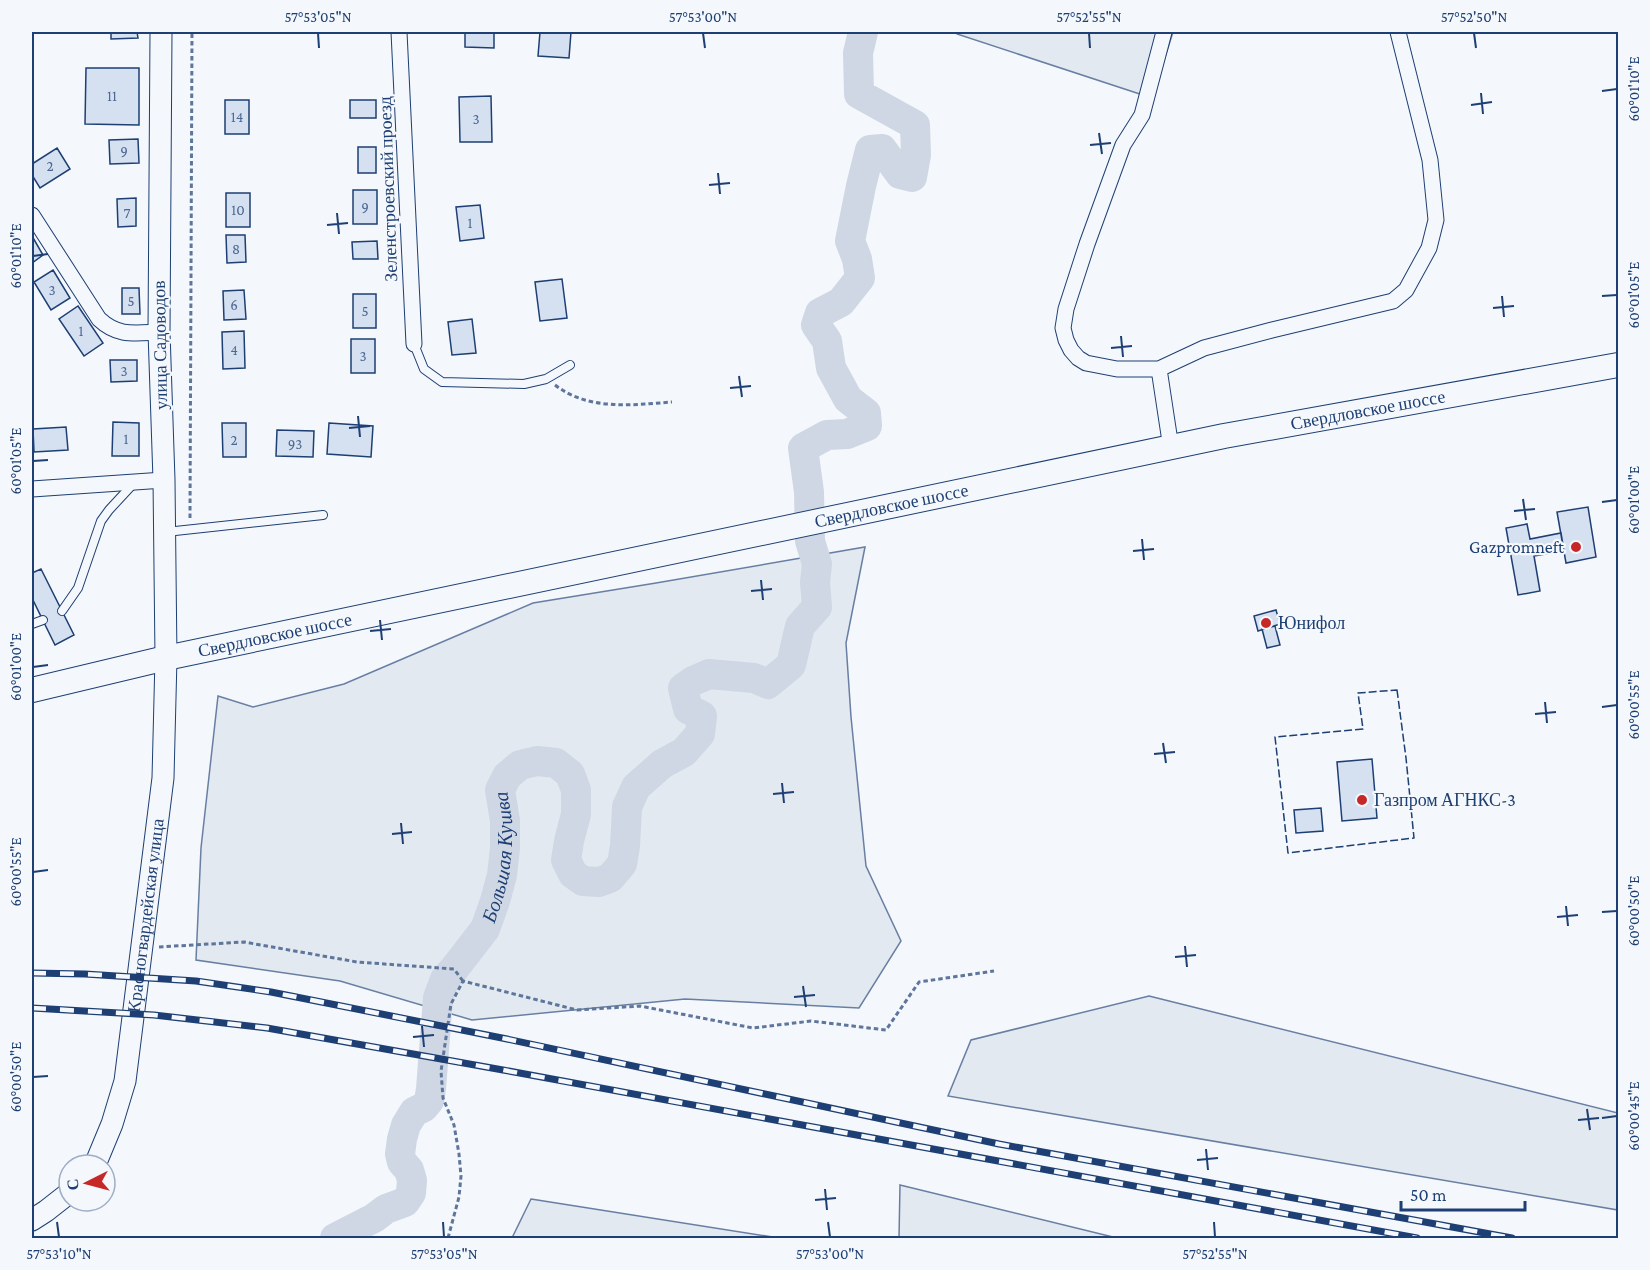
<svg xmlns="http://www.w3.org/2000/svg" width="1650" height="1270" font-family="'Crimson Pro',serif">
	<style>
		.green { fill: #e3e9f0; stroke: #687fa3; stroke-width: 1.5 }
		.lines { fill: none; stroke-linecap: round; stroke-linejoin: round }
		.river { stroke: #cfd7e4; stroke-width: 30 }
		.building { fill: #d5e0f0; stroke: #1d3f73; stroke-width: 1.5 }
		.lane-casing { stroke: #1d3f73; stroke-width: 10 }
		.street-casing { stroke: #1d3f73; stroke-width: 17 }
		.secondary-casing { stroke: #1d3f73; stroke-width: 23 }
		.primary-casing { stroke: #1d3f73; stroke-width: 26 }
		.path { stroke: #5e769c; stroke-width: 3; stroke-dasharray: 4.5 3; stroke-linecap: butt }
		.lane { stroke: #f4f7fb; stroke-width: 8 }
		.street { stroke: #f4f7fb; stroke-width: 15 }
		.secondary { stroke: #f4f7fb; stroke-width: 21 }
		.primary { stroke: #f4f7fb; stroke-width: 24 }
		.rail-casing { stroke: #1d3f73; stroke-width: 7 }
		.rail { stroke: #f4f7fb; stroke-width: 4.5; stroke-dasharray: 14; stroke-linecap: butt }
		.fence { stroke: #1d3f73; stroke-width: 1.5; stroke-dasharray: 8 3; stroke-linecap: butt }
		.ticks { fill: none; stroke: #1d3f73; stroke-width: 2 }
		.poi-dot { fill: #c62828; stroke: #f4f7fb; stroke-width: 2 }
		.labels { text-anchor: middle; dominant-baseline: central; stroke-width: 4.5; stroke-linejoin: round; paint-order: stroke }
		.number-label { font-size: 15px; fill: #4b6792 }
		.street-label { font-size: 18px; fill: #1d3f73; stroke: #f4f7fb }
		.poi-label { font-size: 18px; fill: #1d3f73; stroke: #f4f7fb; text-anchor: start }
		.water-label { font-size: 20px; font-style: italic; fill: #1d3f73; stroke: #f4f7fb }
		.neatline { fill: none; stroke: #1d3f73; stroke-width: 2 }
		.ticks-label { font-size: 15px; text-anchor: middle; fill: #1d3f73 }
	</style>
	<rect width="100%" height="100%" fill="#f4f7fb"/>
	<path class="green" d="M957,32H1173L1152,98L957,34Z
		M865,547L846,643L851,717L866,866L901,941L859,1008L685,999L472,1020L340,981L196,960L201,848L218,696L253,707L344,684L533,603L656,583Z
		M1149,996L1618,1113V1210L948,1096L971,1040Z
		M900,1185L1117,1238H899Z
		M531,1199L779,1238H512Z"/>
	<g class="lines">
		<path class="river" id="s1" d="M335,1238L374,1218L386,1209L405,1202L411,1193L412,1180L409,1170L402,1162L400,1154L402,1139L406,1125L414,1112L424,1107L429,1101L431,1089L438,998L445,979L454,969L485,929L495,901L502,875L505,848V821L500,790L507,776L520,765L537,761L556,763L570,774L576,790V814L569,841L566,860L573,874L583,881L599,882L610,878L622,864L625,846L627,807L636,787L662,764L684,752L700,734L702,716L688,709L683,688L693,681L709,674L754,678L768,684L791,665L800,626L817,607L815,582L817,564L810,541L809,492L803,448L827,435L847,434L867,426L866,413L848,399L831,368L827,341L816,325L820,313L841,302L860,278L857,259L850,241L861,186L870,150L882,149L900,174L912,177L916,155L915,125L859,94L858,53L863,32"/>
	</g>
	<path class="building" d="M111,32H137L138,38L111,39Z
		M465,32H494V48L465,47Z
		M540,32H571L569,58L538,56Z
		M86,68H139V125L85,124Z
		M491,96L492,142H460L459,97Z
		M225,100H249V134H225Z
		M350,100H376V118H350Z
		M138,139L139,163L110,164L109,140Z
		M358,147H376V173H358Z
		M57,148L70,169L40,188L32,175V164Z
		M353,190H377V224H353Z
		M226,193H250V227H226Z
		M136,198V226L118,227L117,199Z
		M480,205L484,238L460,241L456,207Z
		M226,235H245L246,262L227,263Z
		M32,236L43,255L32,263Z
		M377,241L378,259H353L352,242Z
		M53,270L70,298L51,310L34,282Z
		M562,279L567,318L540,321L535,282Z
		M122,288H139L140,314H122Z
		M244,290L246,319L224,320L223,291Z
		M353,294H376V328H353Z
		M78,306L103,343L84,356L59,319Z
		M472,319L476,353L452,355L448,322Z
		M244,331L245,368L223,369L222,332Z
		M351,339H375V373H351Z
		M110,360H137V381L111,382Z
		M113,422L139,423V456H112Z
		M222,423H246V457H223Z
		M329,423L373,426L371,457L327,454Z
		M66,427L68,450L34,452L33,429Z
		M277,430L314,431L313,457L276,456Z
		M1588,507L1596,557L1566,563L1557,512Z
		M1527,524L1530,539L1561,533L1564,551L1534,556L1540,591L1518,595L1506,528Z
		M41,569L74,635L55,645L32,598V573Z
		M1276,610L1280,624L1258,631L1254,616Z
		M1275,626L1280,645L1267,648L1262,629Z
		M1372,759L1377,818L1342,821L1337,762Z
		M1321,808L1323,831L1296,833L1294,810Z"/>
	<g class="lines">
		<g class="lane-casing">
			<path id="lane" d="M414,344L424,369L442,382L524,384L546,379L570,365
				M166,532L323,515
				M62,611L78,588L101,521L109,510L134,483
				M32,624L43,620"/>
		</g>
		<g class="street-casing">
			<path id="street" d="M399,32L414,344
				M1164,32L1142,115L1123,145L1087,244L1066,309L1063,328L1066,340L1071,350L1078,358L1086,363L1117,369H1159L1171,448
				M32,215L99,319C118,337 135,333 159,332
				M1159,369L1204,348L1272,330L1393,301L1406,290L1429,248L1436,220L1430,160L1398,32
				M32,489L164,480"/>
		</g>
		<g class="secondary-casing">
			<g id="secondary">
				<path id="s2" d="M95,1165L112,1124L125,1081L163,778L166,658L164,480L159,332L161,32"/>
				<path d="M32,1220L46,1211L69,1193"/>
			</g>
		</g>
		<g class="primary-casing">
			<g id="primary">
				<path id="s3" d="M32,690L166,658L1224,436L1618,365"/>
			</g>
		</g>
		<path class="path" d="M555,385C589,411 632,405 672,402
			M190,518L192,32
			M159,947L244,942L357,962L454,969L463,981
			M448,1238L459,1197L461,1176L459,1154L454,1125L443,1098L441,1071L451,1004L463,981L577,1010L640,1006L753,1028L811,1021L886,1030L919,982L994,971"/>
		<use href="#lane" class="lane"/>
		<use href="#street" class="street"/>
		<use href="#secondary" class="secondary"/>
		<use href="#primary" class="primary"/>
		<g class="rail-casing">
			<path id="rail" d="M32,973L85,974L196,981L271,992L507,1039L999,1144L1512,1238
				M32,1008L154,1015L267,1028L503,1070L1417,1238"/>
		</g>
		<use href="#rail" class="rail"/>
		<path class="fence" d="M1397,690L1406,758L1414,838L1288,853L1275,737L1363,729L1358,693Z"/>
	</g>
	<path class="ticks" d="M318,33L319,48M703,33L705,48M1089,33L1090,48M1474,33L1476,48M1602,91L1617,89M1481,93L1483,114M1471,105L1492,102M1099,133L1102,154M1090,145L1111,143M718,173L720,194M709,185L730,183M337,213L339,234M327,225L348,223M33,256L48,254M1502,296L1504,317M1602,296L1617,295M1493,308L1514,306M1121,336L1123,357M1111,348L1132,346M739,376L742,397M730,388L751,386M358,416L360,437M349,428L370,426M33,461L48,460M1523,499L1526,520M1602,502L1617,500M1514,511L1535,509M1142,539L1144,560M1133,551L1154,549M761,580L763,600M751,591L772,589M380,620L382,640M370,631L391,629M33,667L48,665M1545,702L1547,723M1602,707L1617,705M1535,714L1556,712M1163,743L1166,763M1154,754L1175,752M782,783L784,803M773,794L794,792M401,823L403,844M392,834L412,832M33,872L48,870M1566,906L1568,926M1602,912L1617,911M1557,917L1578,915M1185,946L1187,967M1175,957L1196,955M803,986L806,1007M794,997L815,995M422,1026L424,1047M413,1037L434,1035M33,1077L48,1076M1587,1109L1590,1130M1602,1118L1617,1116M1578,1120L1599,1118M1206,1149L1208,1170M1197,1160L1218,1158M825,1189L827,1210M815,1200L836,1198M57,1222L59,1237M443,1222L444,1237M828,1222L830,1237M1214,1222L1215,1237"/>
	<g class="poi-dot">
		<circle cx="1576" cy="547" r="6"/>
		<circle cx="1266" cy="623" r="6"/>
		<circle cx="1362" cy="800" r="6"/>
	</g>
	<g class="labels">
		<g class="number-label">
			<text x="112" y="96">11</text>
			<text x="237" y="117">14</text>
			<text x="476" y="119">3</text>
			<text x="124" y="151">9</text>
			<text x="50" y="166">2</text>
			<text x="365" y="207">9</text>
			<text x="238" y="210">10</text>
			<text x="127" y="213">7</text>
			<text x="470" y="223">1</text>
			<text x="236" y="249">8</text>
			<text x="52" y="290">3</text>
			<text x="131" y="301">5</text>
			<text x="234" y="305">6</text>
			<text x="365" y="311">5</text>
			<text x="81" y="331">1</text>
			<text x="234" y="350">4</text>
			<text x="363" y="356">3</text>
			<text x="124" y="371">3</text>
			<text x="126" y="439">1</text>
			<text x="234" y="440">2</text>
			<text x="295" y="444">93</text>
		</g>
		<g class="street-label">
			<text transform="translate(388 189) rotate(-92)">Зеленстроевский проезд</text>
			<text transform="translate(160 345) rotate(-91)">улица Садоводов</text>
			<text stroke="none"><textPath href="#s3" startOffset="1365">Свердловское шоссе</textPath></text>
			<text stroke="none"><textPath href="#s3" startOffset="879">Свердловское шоссе</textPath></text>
			<text stroke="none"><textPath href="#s3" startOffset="249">Свердловское шоссе</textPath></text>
			<text stroke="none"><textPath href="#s2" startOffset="256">Красногвардейская улица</textPath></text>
		</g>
		<g class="poi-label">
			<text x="1564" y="547" text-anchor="end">Gazpromneft</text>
			<text x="1278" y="623">Юнифол</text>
			<text x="1374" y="800">Газпром АГНКС-3</text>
		</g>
		<g class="water-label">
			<text stroke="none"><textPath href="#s1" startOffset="458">Большая Кушва</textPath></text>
		</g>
	</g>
	<rect width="1650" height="1270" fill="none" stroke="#f4f7fb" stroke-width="66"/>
	<g transform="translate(87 1183) rotate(264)"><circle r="28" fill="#f4f7fb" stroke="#9eadc5" stroke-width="1.5"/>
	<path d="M0-4.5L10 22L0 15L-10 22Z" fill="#c62828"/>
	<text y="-9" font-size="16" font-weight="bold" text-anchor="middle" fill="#1d3f73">С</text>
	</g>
	<path d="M1401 1201v9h124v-9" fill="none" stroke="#1d3f73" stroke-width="3"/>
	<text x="1410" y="1201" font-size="18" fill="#1d3f73" stroke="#f4f7fb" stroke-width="4.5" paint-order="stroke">50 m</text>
	<rect x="33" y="33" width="1584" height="1204" class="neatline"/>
	<g class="ticks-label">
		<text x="318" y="22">57°53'05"N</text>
		<text x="703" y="22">57°53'00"N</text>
		<text x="1089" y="22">57°52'55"N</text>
		<text x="1474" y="22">57°52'50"N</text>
		<text transform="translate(1634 89) rotate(-90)" y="5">60°01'10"E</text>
		<text transform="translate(16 256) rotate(-90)" y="5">60°01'10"E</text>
		<text transform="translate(1634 295) rotate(-90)" y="5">60°01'05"E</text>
		<text transform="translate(16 461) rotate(-90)" y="5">60°01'05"E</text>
		<text transform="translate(1634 500) rotate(-90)" y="5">60°01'00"E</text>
		<text transform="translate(16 667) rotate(-90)" y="5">60°01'00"E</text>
		<text transform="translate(1634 705) rotate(-90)" y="5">60°00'55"E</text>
		<text transform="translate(16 872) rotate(-90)" y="5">60°00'55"E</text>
		<text transform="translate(1634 911) rotate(-90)" y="5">60°00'50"E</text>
		<text transform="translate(16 1077) rotate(-90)" y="5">60°00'50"E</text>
		<text transform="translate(1634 1116) rotate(-90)" y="5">60°00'45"E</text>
		<text x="59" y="1259">57°53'10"N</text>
		<text x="444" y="1259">57°53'05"N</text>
		<text x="830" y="1259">57°53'00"N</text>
		<text x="1215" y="1259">57°52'55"N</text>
	</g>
</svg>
